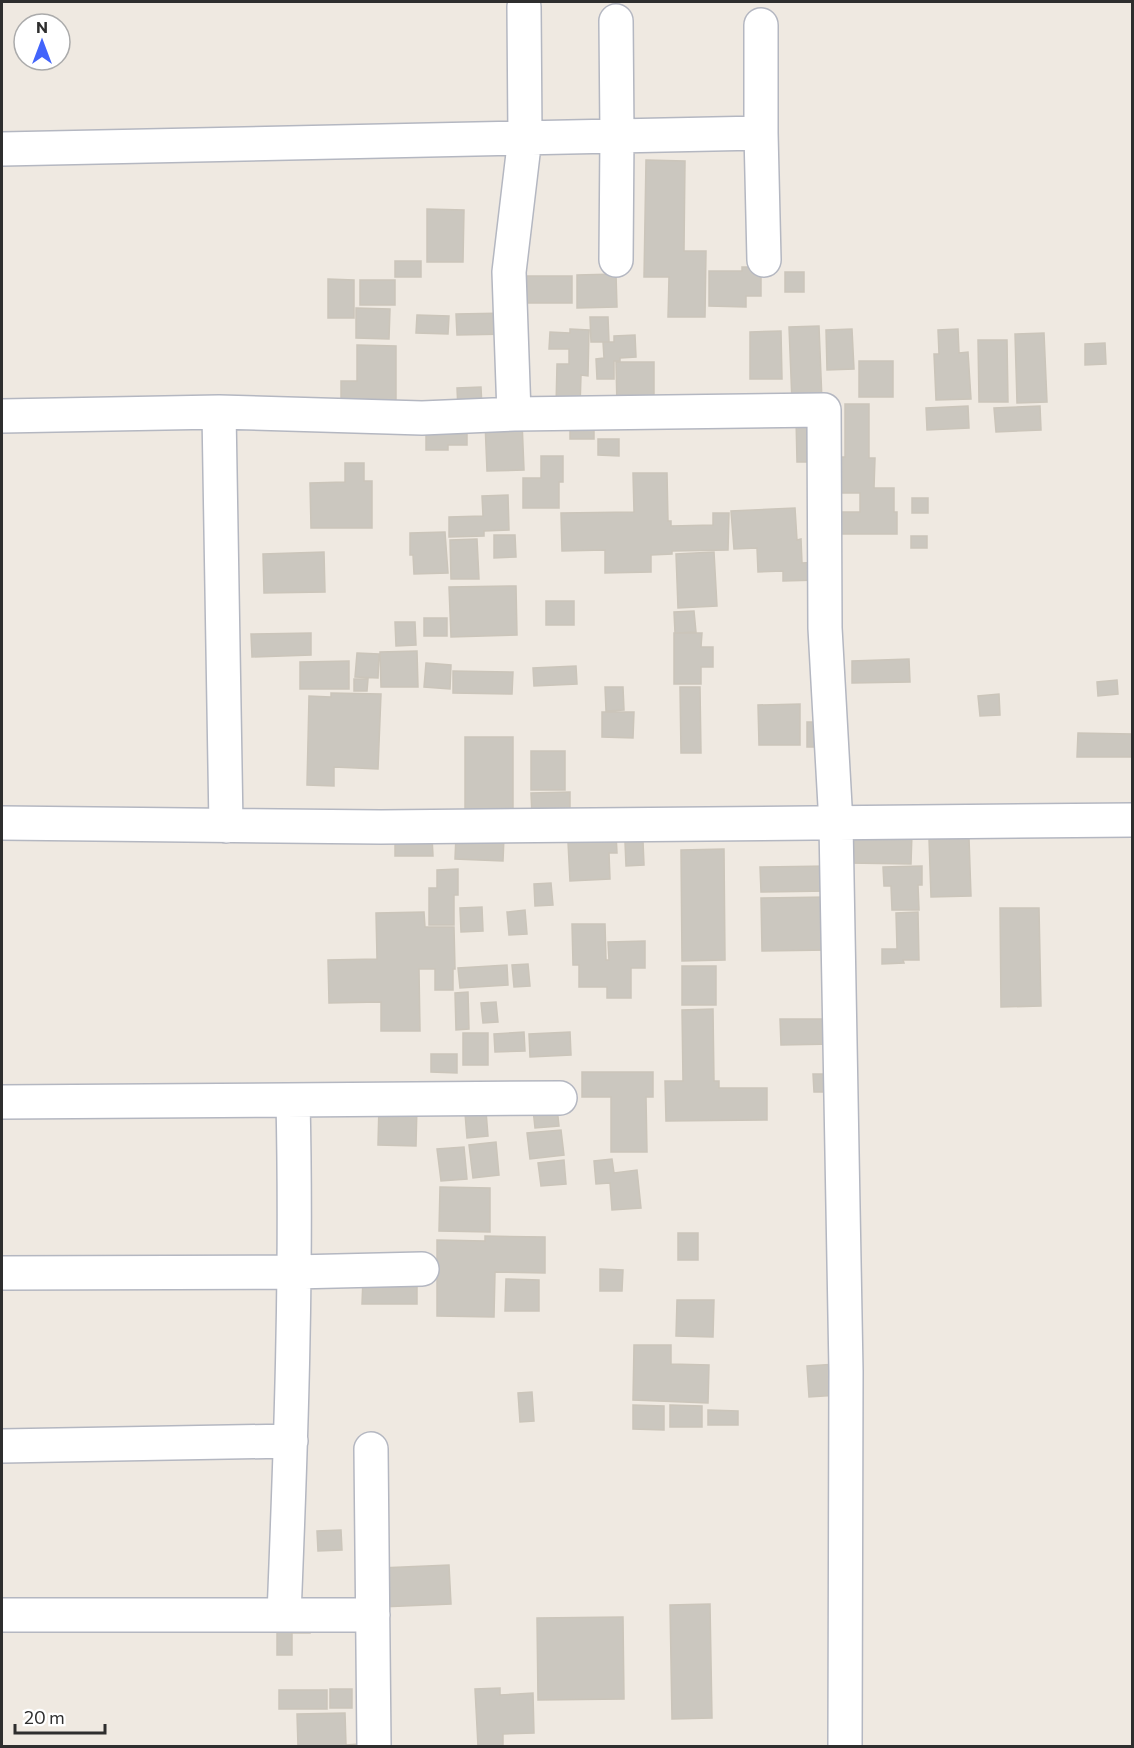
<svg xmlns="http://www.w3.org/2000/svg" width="1134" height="1748" font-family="Commissioner,sans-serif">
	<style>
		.building { fill: #cbc7bf; stroke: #cbc5ba; stroke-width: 1.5 }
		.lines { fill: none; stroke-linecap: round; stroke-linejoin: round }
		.street-casing { stroke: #b4b7c1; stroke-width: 36 }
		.street { stroke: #fff; stroke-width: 33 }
	</style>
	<rect width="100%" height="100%" fill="#efe9e1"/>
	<path class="building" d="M646,160L685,161L684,251H706L705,317H668L669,277H644Z
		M427,209L464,210L463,262H427Z
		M395,261H421V277H395Z
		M742,267H761V296H746V307L709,306V271H742Z
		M785,272H804V292H785Z
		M616,274L617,307L577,308V275Z
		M519,276H572V303H519Z
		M328,279L354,280V318H328Z
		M360,280H395V305H360Z
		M356,308L390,309L389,339L356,338Z
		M508,313L509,334L457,335L456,314Z
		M417,315L449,316L448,334L416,333Z
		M590,317H608L609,342H591Z
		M819,326L822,401L792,402L789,327Z
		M570,329L589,330L588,376L581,375L580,408L556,407L557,364H569V349H549L550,332L570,333Z
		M852,329L854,369L827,370L826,330Z
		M958,329L959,353L968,352L971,399L936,400L934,354H939L938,330Z
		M781,331L782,379H750V332Z
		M1044,333L1047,402L1017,403L1015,334Z
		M635,335L636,357L620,358V361H614V379H597L596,359L604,358L603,342H614V336Z
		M978,340H1007L1008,402H979Z
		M1105,343L1106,364L1085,365V344Z
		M357,345L396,346V409L341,402V381H357Z
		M859,361H893V397H859Z
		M616,362H654V405L617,406Z
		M481,387L482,408L458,410L457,388Z
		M845,404H869V458H875L874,488H894V512H897V534H832V512H860V493H830V457H845Z
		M968,406L969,428L927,430L926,408Z
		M1040,406L1041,430L996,432L994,408Z
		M796,418H818L819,462H797Z
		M570,420H594V439H570Z
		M522,421L524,470L487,471L485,422Z
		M467,422V445H448V450H426V427Z
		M598,439H619V456L598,455Z
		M541,456H563V482H559V508H523V478H541Z
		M345,463H364V481H372V528H311L310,483L345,482Z
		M633,473H667L668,521H671V526L713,525V513H729L728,550L672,551V554L651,555V572L605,573V550L562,551L561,513L634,512Z
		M508,495L509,530L484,531V536L449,537V517L483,516L482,496Z
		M912,498H928V513H912Z
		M795,508L797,540L801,539L802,563L818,562L819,580L783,581V571L758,572L757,548L734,549L731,511Z
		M445,532L448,573L414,574L413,555H410V533Z
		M494,535H515L516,557L494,558Z
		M911,536H927V548H911Z
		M477,539L479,579H451L450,540Z
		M324,552L325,592L264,593L263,554Z
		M714,552L717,606L678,608L676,554Z
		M516,586L517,635L451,637L449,587Z
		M546,601H574V625H546Z
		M694,611L696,632L675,633L674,612Z
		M424,618H447V636H424Z
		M395,622H415L416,645L396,646Z
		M311,633V655L252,657L251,634Z
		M674,633H702L701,647H713V667H701V684H674Z
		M417,651L418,687H381L380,652Z
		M357,653L379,654L378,678L355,677Z
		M909,659L910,682L852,683V661Z
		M349,661V689H300V662Z
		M426,663L451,665L450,689L424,687Z
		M576,666L577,684L534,686L533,668Z
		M453,671L513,672L512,694L453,693Z
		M354,679H368L367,691H354Z
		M1117,680L1118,694L1098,696L1097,682Z
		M605,687H623L624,710L606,711Z
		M680,687H700L701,753H681Z
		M331,693L381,694L378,769L334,767V786L307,785L309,696L331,697Z
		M999,694L1000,715L980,716L978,696Z
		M800,704V745H759L758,705Z
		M602,712H634L633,738L602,737Z
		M807,722H830V747H807Z
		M1078,733L1132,734V757H1077Z
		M465,737H513V815H465Z
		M531,751H565V790H531Z
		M570,792V815L532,816L531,793Z
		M848,832L912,833L911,864L848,863Z
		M616,833L617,853H609L610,879L570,881L568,842H586V834Z
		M456,835L504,837L503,861L455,859Z
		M395,836H432L433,856H395Z
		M969,838L971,896L931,897L929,839Z
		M643,841L644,865L626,866L625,842Z
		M724,849L725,960L682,961L681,850Z
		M829,866V891L761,892L760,867Z
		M922,866V885H918L919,910H892L891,886H884L883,867Z
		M458,869V895H454V925H429V888H437V870Z
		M551,883L553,905L535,906L534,884Z
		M828,897L829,950L762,951L761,898Z
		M482,907L483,931L461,932L460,908Z
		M1000,908H1039L1041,1006L1001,1007Z
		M525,910L527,934L509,935L507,912Z
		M424,912L425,927H454L455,969H453V990H435V969H419L420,1031H381V1002L329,1003L328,960L377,959L376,913Z
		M918,912L919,960H903L904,963L882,964V949H897L896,913Z
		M572,924H605L606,960H609L608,942L645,941V968H631V998H607V987H579V965H573Z
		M528,964L530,986L514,987L512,965Z
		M507,965L508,985L460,988L458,968Z
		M682,966H716V1005H682Z
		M468,992L469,1029L456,1030L455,993Z
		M496,1002L498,1022L483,1023L481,1003Z
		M713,1009L714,1081H719V1088H767V1120L666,1121L665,1081H683L682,1010Z
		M780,1019H834L835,1044L781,1045Z
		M524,1032L525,1051L495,1052L494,1034Z
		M570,1032L571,1055L530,1057L529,1034Z
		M463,1033H488V1065H463Z
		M431,1054H457V1073L431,1072Z
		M582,1072H653V1097H646L647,1152H611V1097H582Z
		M813,1074H832V1092H814Z
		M379,1105H417L416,1146L378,1145Z
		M557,1107L559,1126L535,1128L533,1109Z
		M486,1111L488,1136L467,1138L465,1113Z
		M561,1130L564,1155L530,1159L527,1133Z
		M496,1142L499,1175L473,1178L469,1145Z
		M464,1147L467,1179L441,1181L437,1149Z
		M612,1159L614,1173L637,1170L641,1208L612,1210L610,1183L596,1184L594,1161Z
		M564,1160L566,1184L541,1186L538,1163Z
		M440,1187L490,1188V1232L439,1231Z
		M678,1233H698V1260H678Z
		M485,1236L545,1237V1273L495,1272L494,1317L437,1316V1240L485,1241Z
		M600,1269L623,1270L622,1291H600Z
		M363,1278H417V1304H362Z
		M506,1279L539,1280V1311H505Z
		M677,1300H714L713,1337L676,1336Z
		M634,1345H671V1364L709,1365L708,1403L633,1400Z
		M837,1364L839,1395L809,1397L807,1366Z
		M532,1392L534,1421L520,1422L518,1393Z
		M633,1405L664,1406V1430L633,1429Z
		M670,1405L702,1406V1427H670Z
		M708,1410L738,1411V1425H708Z
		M341,1530L342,1550L318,1551L317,1531Z
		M449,1565L451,1604L381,1607L380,1568Z
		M710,1604L712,1718L672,1719L670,1605Z
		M623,1617L624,1699L538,1700L537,1618Z
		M310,1619V1633H292V1655H277V1622Z
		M500,1688V1695L533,1693L534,1733L503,1734V1746H478L475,1689Z
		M330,1689H352V1708H330Z
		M279,1690H327V1709H279Z
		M345,1713L346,1745L359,1744V1746H298L297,1714Z"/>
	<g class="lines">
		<g class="street-casing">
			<path id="street" d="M616,21L617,135L616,260
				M761,25V133L764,260
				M2,149L761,133
				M219,412L226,826
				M514,414L509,272L525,137L524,7
				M2,416L219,412L422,418L514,414L824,410L825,628L836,824L846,1371L845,1746
				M2,823L381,827L1132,820
				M2,1102L560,1098
				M2,1273L294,1272L422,1269
				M2,1446L291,1441
				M371,1449L374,1746
				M2,1615H373
				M284,1615C291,1443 297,1272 293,1101"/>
		</g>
		<use href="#street" class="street"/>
	</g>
	<rect width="1134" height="1748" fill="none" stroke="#2e2e2e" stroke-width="6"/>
	<g transform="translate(42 42)"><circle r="28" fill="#ffffff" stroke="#ababab" stroke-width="1.5"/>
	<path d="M0-4.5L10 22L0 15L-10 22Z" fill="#4264fb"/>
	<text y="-9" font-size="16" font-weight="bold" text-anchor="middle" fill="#2e2e2e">N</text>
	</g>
	<path d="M15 1724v9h90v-9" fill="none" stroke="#2e2e2e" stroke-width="3"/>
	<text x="24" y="1724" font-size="18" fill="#2e2e2e" stroke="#ffffff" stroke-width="4.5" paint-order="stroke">20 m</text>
</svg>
